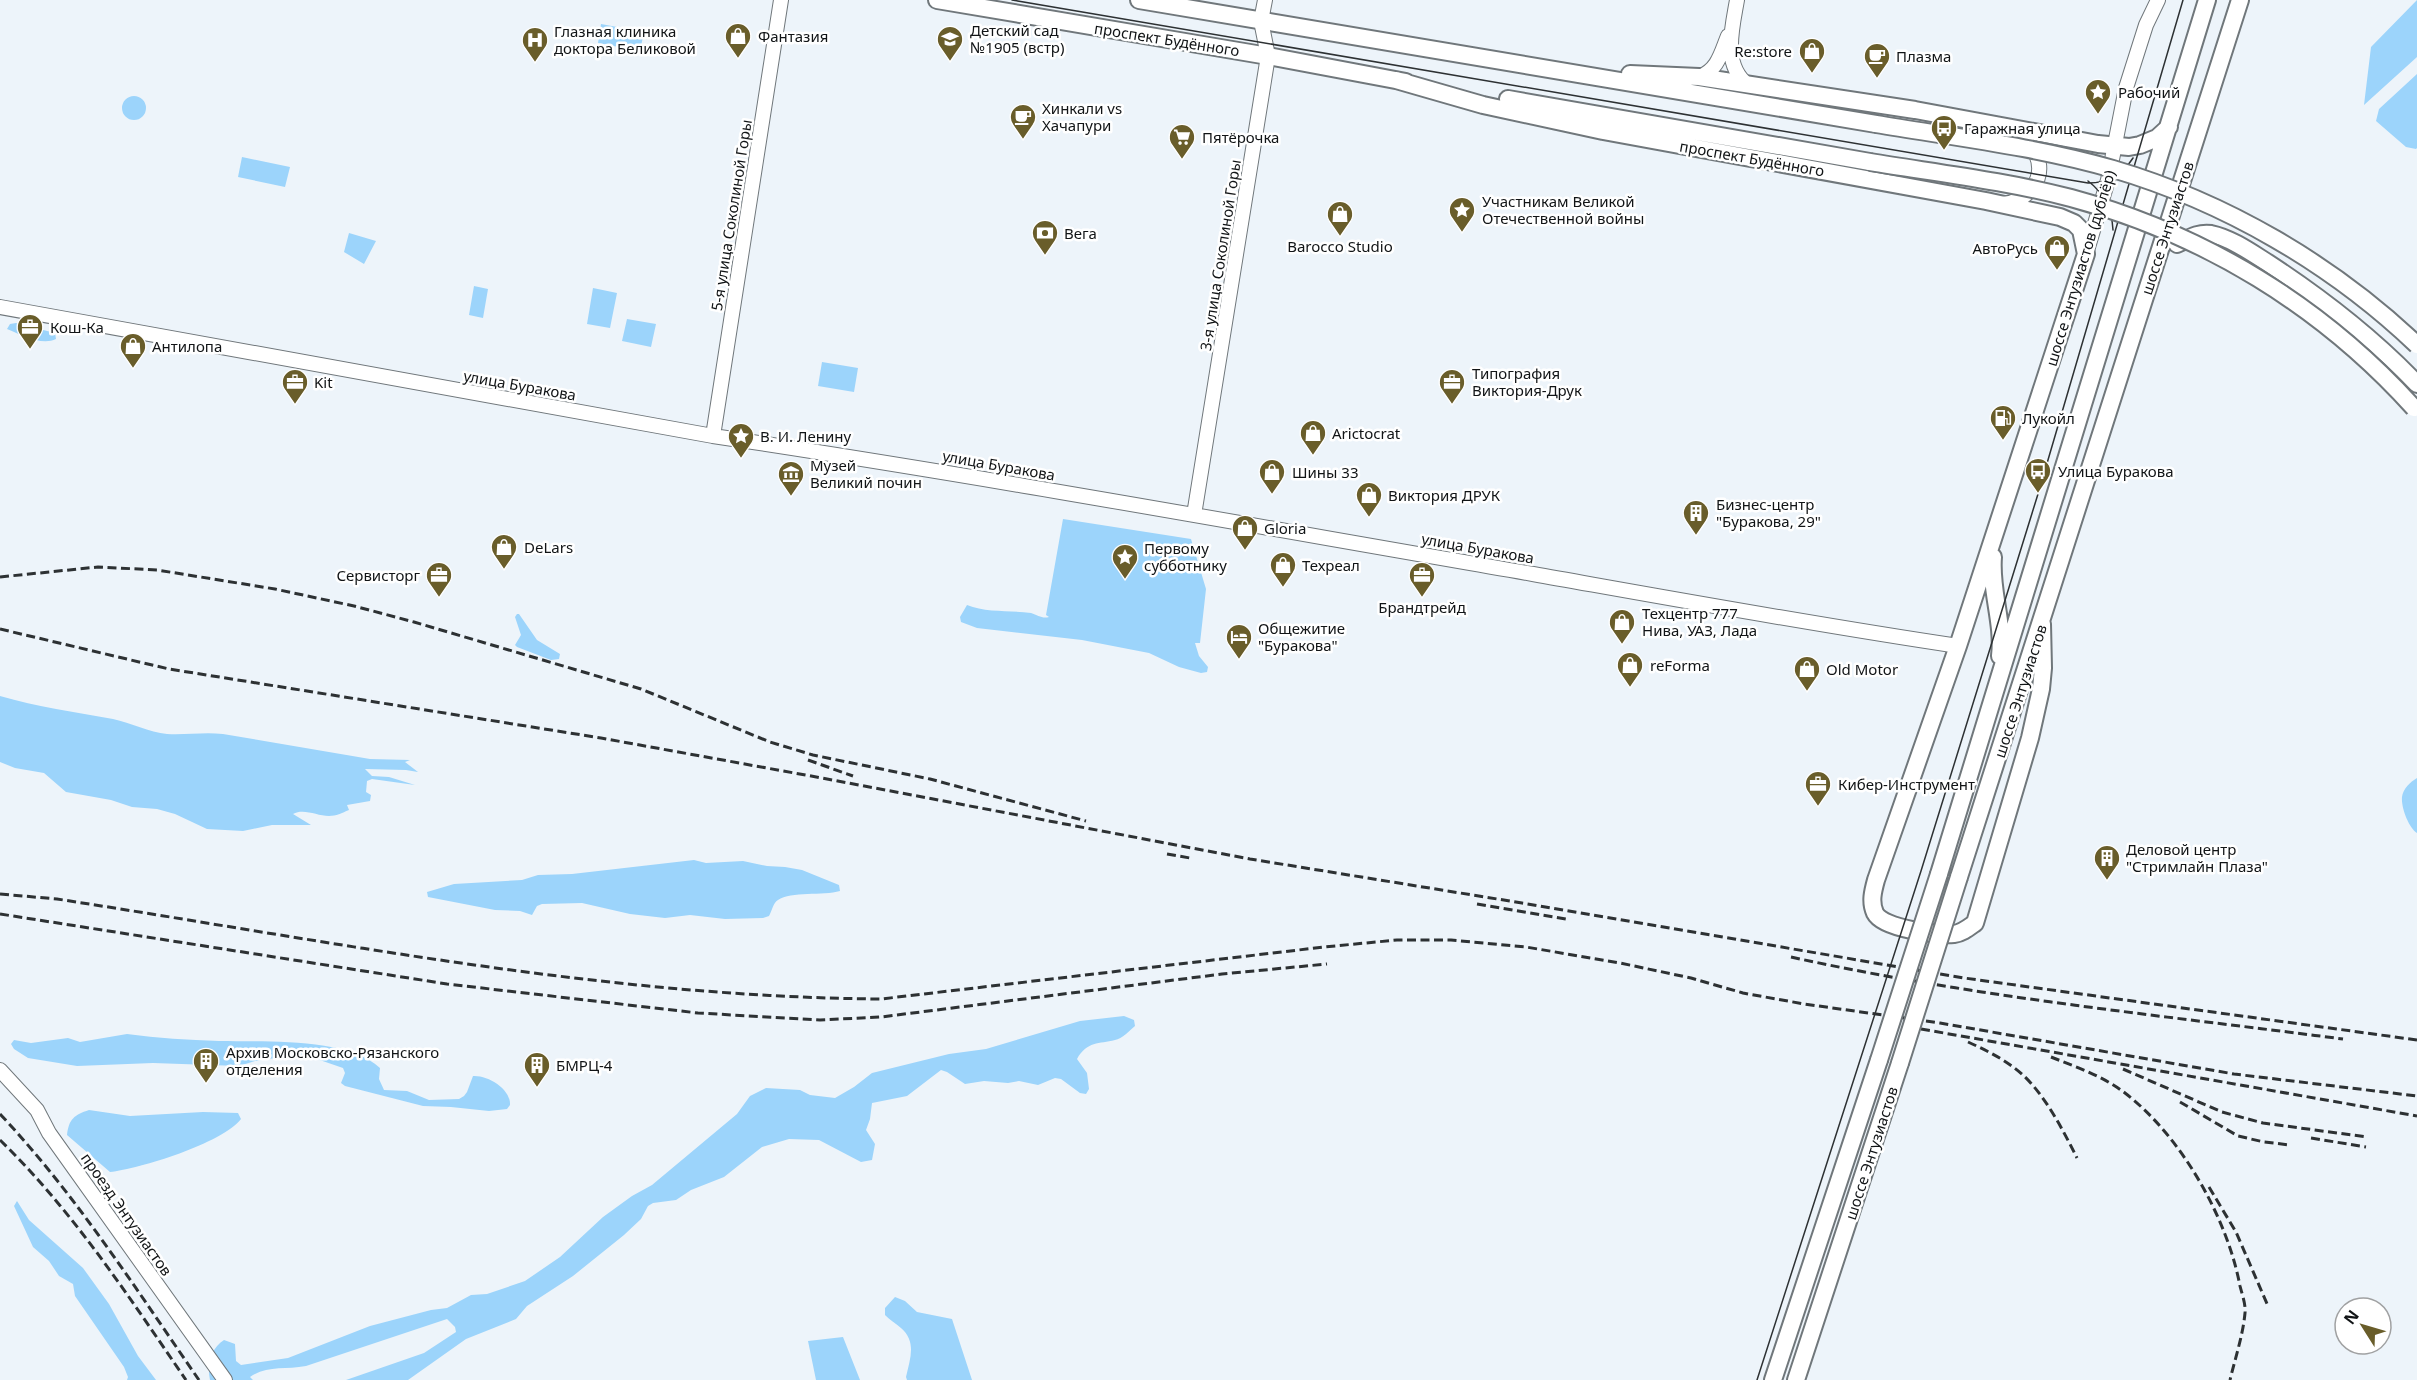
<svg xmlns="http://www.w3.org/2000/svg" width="2417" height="1380" font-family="'Noto Sans',sans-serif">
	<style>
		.green { fill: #9cd4fb }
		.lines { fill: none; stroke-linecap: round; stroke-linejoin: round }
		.minor-casing { stroke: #70777b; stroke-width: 16 }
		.major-casing { stroke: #70777b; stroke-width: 20 }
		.minor { stroke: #fff; stroke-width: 14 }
		.major { stroke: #fff; stroke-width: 16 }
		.tram { stroke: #2d3133; stroke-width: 1.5 }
		.rail { stroke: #2d3133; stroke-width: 3; stroke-dasharray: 9 4.5; stroke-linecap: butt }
		.major-bridge-casing { stroke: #70777b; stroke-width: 20; stroke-linecap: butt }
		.major-bridge { stroke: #fff; stroke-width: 16 }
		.labels { text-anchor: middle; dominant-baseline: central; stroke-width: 5; stroke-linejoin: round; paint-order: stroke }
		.poi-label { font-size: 15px; fill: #111416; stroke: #fff; text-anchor: start }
		.street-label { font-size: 15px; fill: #111416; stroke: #fff }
	</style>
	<rect width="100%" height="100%" fill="#edf4fa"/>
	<path class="green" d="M2417,0V57L2364,105L2371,47Z
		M601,24L644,32L640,51L598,43Z
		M2417,74V148L2416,149L2406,147L2376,121L2379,109Z
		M122 108a12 12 0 1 1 24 0a12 12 0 1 1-24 0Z
		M242,157L290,167L285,187L238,177Z
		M349,233L376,241L364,264L344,252Z
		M474,286L488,289L483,318L469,315Z
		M593,288L617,293L610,328L587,324Z
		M627,319L656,324L651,347L622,341Z
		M16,323L55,333L56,339C42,346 21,335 7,329L10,324Z
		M822,362L858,368L854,392L818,386Z
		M1063,519L1191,539L1206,589L1200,643H1195L1199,656L1208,667L1207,672L1201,673L1179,667L1149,653L1082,640L977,628L961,622L960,617L967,605C986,613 1011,610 1031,613C1038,615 1042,619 1049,617L1046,615Z
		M517,614H519L537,640L560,654L559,659L551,660L517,647L515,645L521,635L515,617Z
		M0,696C37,707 75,712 113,719C131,723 149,732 167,734C186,735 204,732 223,734L370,759L410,760L405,762L418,772L406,770L365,769L372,776L389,777L415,785L372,779L367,781L366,792L371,795L370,801L347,805L349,810C342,813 336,816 329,816C317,816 304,808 293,814L311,825H272L243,831L207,829L175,814L157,809L132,807L111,800L66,792L44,773L15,768L0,762Z
		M2417,778V833C2409,828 2401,808 2402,797C2403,789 2410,782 2417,778Z
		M694,860L706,863L743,861L767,866L785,867L802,870L839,885L840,891C823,896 791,891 778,900C773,903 772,911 769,916L763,918L725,919L690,915L665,918L630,914L582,903L542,904L537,906L532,915L520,911L495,910L428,897L427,892L454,884L522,880L538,875L572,874Z
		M1124,1016L1134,1020L1135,1026C1130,1030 1122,1039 1115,1040C1099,1044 1087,1041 1077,1059L1087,1073L1089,1089L1086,1094L1080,1093L1061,1079L1055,1078L1038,1085L1019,1081L1008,1083L984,1081L965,1084L947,1072L941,1070L907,1096L872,1103L870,1119L866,1130L875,1144L872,1160L861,1162L819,1140L789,1139L762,1147L724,1177L691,1190L676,1200L653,1203L648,1206L641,1219L624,1235L573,1276L527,1306L516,1319L466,1339L408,1380H346L424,1353L456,1332L455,1327L447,1319L306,1366C285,1370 267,1365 250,1377L253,1380H210C207,1365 210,1349 224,1340L235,1344L236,1361L241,1365L288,1358L370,1326L431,1310L447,1308L471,1295L487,1294L525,1281L560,1257L603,1217L632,1196L652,1185L737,1114L750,1096L766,1088L800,1090L810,1095L835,1098L854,1087L872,1073L949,1054L986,1049L1080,1021Z
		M127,1034C158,1038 188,1040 219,1041C263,1042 347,1037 380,1068L379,1079L384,1090L407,1091L429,1100L459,1099L464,1096L467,1092L473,1076C488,1075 511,1089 510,1105L507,1109L489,1111L451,1107L423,1106L345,1086L341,1083L345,1073L343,1068L311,1057L289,1056L255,1061L239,1066L153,1063L77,1066L28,1058L14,1049L11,1044L14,1040L31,1043L68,1038L80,1042Z
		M89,1110L130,1116L203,1112L238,1113L241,1119C223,1143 139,1169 110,1172L67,1135C69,1119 74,1115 89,1110Z
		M17,1201L29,1220L83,1268L109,1304L138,1356L156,1380H127L128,1377L124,1367L75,1296L73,1284L59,1276L49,1261L33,1247L14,1206Z
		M895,1297L905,1301L917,1312L952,1319L972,1380H907L906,1377C910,1359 917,1342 901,1328C895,1323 890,1320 885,1315V1308Z
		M843,1337L860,1380H816L808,1341Z"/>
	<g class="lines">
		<g class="minor-casing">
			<path id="minor" d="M1737,0C1732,29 1722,65 1748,85
				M1699,77C1718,70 1721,53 1728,36
				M2003,204C2027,201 2047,180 2036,154C2031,144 2023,136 2015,129
				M2086,254L2108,180L2126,88L2146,25L2158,0
				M0,307L713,436C987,477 1260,527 1533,574C1674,599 1816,625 1958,646
				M713,436L781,0
				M1194,515L1268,56L1261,21L1265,0
				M0,1070L37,1110L49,1133L225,1380"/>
		</g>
		<g class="major-casing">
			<path id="major" d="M937,0L1268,56L1406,82
				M1139,0L1876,124
				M1630,74L1699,77L1915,110L2098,144L2129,147L2140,145L2157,138L2169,127
				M1396,80L1483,105L1603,131L1986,201L2060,217L2074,223L2081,230L2086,254L1958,646L1876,880C1873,891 1870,902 1875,913C1883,929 1937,935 1954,934C1962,933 1968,928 1975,923L2030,738L2041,689L2043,668L2042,624
				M1508,99L1870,162
				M2177,244C2188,239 2198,232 2211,234C2231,238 2252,253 2268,263C2323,299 2372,337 2417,384
				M1993,557C1990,590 2004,623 2000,656
				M1939,874L2207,0
				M1959,877L2240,0
				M1773,1380L1879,1060
				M1796,1380L1900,1063"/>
		</g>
		<use href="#minor" class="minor"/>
		<use href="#major" class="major"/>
		<path class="tram" d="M1012,0L2088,183C2109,183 2122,175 2133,158
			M2088,181C2104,193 2112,210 2113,230
			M1757,1380L1921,871L2038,494L2183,0"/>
		<path class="rail" d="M0,577L98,567L157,570L275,589L354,606L414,622L641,689L770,742L813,755L930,779L1086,821
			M0,629L169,669L601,738L822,778L1250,859L1522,903L1964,978L2417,1040
			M808,760L853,776
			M1167,854L1190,858
			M0,894L57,899C330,941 604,997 881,999L1324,947L1397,940H1451L1526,947L1620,963L1691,978L1743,993L1804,1004L1940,1023L2234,1074L2417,1096
			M1477,904L1566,919
			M0,914L447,984L698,1013L820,1020L881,1017L1222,974L1327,964
			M1791,957C1973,997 2158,1015 2343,1039
			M1921,1029L2417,1116
			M1968,1042C1988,1051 2008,1061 2024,1076C2046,1097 2063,1130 2077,1158
			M2051,1057C2076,1067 2103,1076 2125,1093C2181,1136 2227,1217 2240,1286C2242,1294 2246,1305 2245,1313C2243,1335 2235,1359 2230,1380
			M2123,1069L2222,1112L2263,1123L2367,1137
			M2180,1102L2238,1136L2264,1142L2290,1145
			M0,1114C76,1195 136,1289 199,1380
			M2311,1138L2366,1147
			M0,1140C73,1211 129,1297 186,1380
			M2209,1187L2236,1232L2268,1306"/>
		<g class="major-bridge-casing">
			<path id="major-bridge" d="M1876,124C1953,137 2038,147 2113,169C2225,202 2332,264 2417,345
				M1870,162C1937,173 2006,181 2071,198C2204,234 2322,306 2414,408
				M1879,1060L1939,874
				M1900,1063L1959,877"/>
		</g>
		<use href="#major-bridge" class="major-bridge"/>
	</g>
	<defs>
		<g id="shop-pin" transform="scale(1.35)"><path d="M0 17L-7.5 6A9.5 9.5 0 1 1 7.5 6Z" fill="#695d2a" stroke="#fff"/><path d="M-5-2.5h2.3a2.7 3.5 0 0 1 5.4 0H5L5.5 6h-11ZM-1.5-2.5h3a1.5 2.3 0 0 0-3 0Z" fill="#fff"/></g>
		<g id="school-pin" transform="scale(1.35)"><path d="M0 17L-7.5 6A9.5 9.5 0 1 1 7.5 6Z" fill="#695d2a" stroke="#fff"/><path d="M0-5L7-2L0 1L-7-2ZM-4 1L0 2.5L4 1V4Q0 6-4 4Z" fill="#fff"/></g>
		<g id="hospital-pin" transform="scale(1.35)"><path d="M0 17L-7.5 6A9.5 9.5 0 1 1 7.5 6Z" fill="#695d2a" stroke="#fff"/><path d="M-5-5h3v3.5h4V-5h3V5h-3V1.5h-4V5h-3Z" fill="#fff"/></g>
		<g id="cafe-pin" transform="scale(1.35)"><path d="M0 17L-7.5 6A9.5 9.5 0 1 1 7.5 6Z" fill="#695d2a" stroke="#fff"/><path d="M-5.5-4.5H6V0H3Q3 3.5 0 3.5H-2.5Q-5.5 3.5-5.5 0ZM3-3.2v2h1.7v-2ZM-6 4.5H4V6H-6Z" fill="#fff"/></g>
		<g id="sight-pin" transform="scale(1.35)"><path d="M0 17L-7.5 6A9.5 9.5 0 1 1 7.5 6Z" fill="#695d2a" stroke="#fff"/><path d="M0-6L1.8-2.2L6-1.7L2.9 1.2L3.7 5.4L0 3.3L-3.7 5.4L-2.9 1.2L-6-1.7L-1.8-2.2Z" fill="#fff"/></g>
		<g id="bus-pin" transform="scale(1.35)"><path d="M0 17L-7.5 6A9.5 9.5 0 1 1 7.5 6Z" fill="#695d2a" stroke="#fff"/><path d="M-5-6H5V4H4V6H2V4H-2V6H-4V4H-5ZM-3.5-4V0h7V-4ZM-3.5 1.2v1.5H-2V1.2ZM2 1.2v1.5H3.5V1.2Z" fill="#fff"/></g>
		<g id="supermarket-pin" transform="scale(1.35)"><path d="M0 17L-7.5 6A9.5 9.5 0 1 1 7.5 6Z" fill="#695d2a" stroke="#fff"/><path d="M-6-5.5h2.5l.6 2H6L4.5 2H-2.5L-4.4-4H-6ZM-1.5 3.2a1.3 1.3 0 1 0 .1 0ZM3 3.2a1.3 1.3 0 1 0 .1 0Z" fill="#fff"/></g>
		<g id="bank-pin" transform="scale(1.35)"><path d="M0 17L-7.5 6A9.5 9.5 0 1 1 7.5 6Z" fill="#695d2a" stroke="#fff"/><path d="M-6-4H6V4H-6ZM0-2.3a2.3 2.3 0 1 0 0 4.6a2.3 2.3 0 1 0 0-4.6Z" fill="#fff"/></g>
		<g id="office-pin" transform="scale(1.35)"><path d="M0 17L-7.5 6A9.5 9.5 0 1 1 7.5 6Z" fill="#695d2a" stroke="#fff"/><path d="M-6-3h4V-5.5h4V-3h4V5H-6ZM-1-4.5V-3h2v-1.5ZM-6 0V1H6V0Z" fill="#fff"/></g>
		<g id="fuel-pin" transform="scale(1.35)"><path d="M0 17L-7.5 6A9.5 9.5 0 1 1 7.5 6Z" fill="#695d2a" stroke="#fff"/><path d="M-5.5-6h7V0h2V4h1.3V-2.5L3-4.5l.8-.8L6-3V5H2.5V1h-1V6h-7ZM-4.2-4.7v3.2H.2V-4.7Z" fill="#fff"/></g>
		<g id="museum-pin" transform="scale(1.35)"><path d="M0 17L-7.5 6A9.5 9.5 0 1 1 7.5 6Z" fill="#695d2a" stroke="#fff"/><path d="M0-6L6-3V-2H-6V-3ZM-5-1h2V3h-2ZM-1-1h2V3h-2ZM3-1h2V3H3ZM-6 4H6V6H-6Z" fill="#fff"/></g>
		<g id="building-pin" transform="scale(1.35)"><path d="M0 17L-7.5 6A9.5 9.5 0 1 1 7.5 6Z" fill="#695d2a" stroke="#fff"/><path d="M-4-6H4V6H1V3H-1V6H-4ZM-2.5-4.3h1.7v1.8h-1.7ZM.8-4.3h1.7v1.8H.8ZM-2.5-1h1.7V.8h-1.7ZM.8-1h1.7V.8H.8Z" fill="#fff"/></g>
		<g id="hotel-pin" transform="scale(1.35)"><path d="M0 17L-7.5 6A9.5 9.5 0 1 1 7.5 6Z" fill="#695d2a" stroke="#fff"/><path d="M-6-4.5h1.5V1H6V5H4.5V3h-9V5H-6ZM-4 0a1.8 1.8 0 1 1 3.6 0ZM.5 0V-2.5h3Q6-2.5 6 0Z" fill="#fff"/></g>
	</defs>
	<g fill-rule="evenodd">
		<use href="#shop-pin" x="738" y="36"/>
		<use href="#school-pin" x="950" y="39"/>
		<use href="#hospital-pin" x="535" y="40"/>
		<use href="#shop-pin" x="1812" y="51"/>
		<use href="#cafe-pin" x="1877" y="56"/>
		<use href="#sight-pin" x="2098" y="92"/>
		<use href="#cafe-pin" x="1023" y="117"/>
		<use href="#bus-pin" x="1944" y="128"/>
		<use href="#supermarket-pin" x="1182" y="137"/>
		<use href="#sight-pin" x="1462" y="210"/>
		<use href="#shop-pin" x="1340" y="214"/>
		<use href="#bank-pin" x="1045" y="233"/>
		<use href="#shop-pin" x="2057" y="248"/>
		<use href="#office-pin" x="30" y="327"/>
		<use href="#shop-pin" x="133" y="346"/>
		<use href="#office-pin" x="295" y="382"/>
		<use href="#office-pin" x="1452" y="382"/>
		<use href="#fuel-pin" x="2003" y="418"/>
		<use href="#shop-pin" x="1313" y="433"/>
		<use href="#sight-pin" x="741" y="436"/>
		<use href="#bus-pin" x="2038" y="471"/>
		<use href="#shop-pin" x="1272" y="472"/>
		<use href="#museum-pin" x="791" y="474"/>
		<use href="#shop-pin" x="1369" y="495"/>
		<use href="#building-pin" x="1696" y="513"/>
		<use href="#shop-pin" x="1245" y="528"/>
		<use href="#shop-pin" x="504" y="547"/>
		<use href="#sight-pin" x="1125" y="557"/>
		<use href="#shop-pin" x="1283" y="565"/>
		<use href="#office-pin" x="439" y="575"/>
		<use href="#office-pin" x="1422" y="575"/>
		<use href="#shop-pin" x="1622" y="622"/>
		<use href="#hotel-pin" x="1239" y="637"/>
		<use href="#shop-pin" x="1630" y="665"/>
		<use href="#shop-pin" x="1807" y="669"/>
		<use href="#office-pin" x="1818" y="784"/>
		<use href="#building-pin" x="2107" y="858"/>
		<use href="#building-pin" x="206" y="1061"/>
		<use href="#building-pin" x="537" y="1065"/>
	</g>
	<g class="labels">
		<g class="poi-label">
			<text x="970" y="30">Детский сад<tspan x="970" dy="17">№1905 (встр)</tspan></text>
			<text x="554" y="31">Глазная клиника<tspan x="554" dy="17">доктора Беликовой</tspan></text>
			<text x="758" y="36">Фантазия</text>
			<text x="1792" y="51" text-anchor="end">Re:store</text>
			<text x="1896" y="56">Плазма</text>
			<text x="2118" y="92">Рабочий</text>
			<text x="1042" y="108">Хинкали vs<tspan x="1042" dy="17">Хачапури</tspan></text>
			<text x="1964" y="128">Гаражная улица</text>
			<text x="1202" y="137">Пятёрочка</text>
			<text x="1482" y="201">Участникам Великой<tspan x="1482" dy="17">Отечественной войны</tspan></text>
			<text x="1064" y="233">Вега</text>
			<text x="1340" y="246" text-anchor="middle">Barocco Studio</text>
			<text x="2038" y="248" text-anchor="end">АвтоРусь</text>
			<text x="50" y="327">Кош-Ка</text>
			<text x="152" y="346">Антилопа</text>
			<text x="1472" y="373">Типография<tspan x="1472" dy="17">Виктория-Друк</tspan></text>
			<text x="314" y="382">Kit</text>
			<text x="2022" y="418">Лукойл</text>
			<text x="1332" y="433">Arictocrat</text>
			<text x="760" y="436">В. И. Ленину</text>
			<text x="810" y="465">Музей<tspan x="810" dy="17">Великий почин</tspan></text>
			<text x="2058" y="471">Улица Буракова</text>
			<text x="1292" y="472">Шины 33</text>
			<text x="1388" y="495">Виктория ДРУК</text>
			<text x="1716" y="504">Бизнес-центр<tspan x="1716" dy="17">"Буракова, 29"</tspan></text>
			<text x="1264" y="528">Gloria</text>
			<text x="524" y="547">DeLars</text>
			<text x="1144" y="548">Первому<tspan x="1144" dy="17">субботнику</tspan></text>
			<text x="1302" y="565">Техреал</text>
			<text x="420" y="575" text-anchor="end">Сервисторг</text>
			<text x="1422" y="607" text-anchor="middle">Брандтрейд</text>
			<text x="1642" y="613">Техцентр 777<tspan x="1642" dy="17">Нива, УАЗ, Лада</tspan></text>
			<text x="1258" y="628">Общежитие<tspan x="1258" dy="17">"Буракова"</tspan></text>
			<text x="1650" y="665">reForma</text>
			<text x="1826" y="669">Old Motor</text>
			<text x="1838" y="784">Кибер-Инструмент</text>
			<text x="2126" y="849">Деловой центр<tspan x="2126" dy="17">"Стримлайн Плаза"</tspan></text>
			<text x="226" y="1052">Архив Московско-Рязанского<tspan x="226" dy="17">отделения</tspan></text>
			<text x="556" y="1065">БМРЦ-4</text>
		</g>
		<g class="street-label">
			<text transform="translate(1167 39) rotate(9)">проспект Будённого</text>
			<text transform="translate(1752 158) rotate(10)">проспект Будённого</text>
			<text transform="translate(731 215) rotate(-81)">5-я улица Соколиной Горы</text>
			<text transform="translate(2167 228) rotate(-72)">шоссе Энтузиастов</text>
			<text transform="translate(1220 255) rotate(-81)">3-я улица Соколиной Горы</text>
			<text transform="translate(2080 268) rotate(-73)">шоссе Энтузиастов (дублёр)</text>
			<text transform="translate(520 385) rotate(10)">улица Буракова</text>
			<text transform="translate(999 465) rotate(10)">улица Буракова</text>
			<text transform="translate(1478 548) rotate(10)">улица Буракова</text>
			<text transform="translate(2020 691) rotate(-72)">шоссе Энтузиастов</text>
			<text transform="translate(1871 1153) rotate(-72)">шоссе Энтузиастов</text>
			<text transform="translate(127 1214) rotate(55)">проезд Энтузиастов</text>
		</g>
	</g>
	<g transform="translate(2363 1326) rotate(307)"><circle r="28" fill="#ffffff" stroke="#a0a1a2" stroke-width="1.5"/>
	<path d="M0-4.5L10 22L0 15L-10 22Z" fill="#695d2a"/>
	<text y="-9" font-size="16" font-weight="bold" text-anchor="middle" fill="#111416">N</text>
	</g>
</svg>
